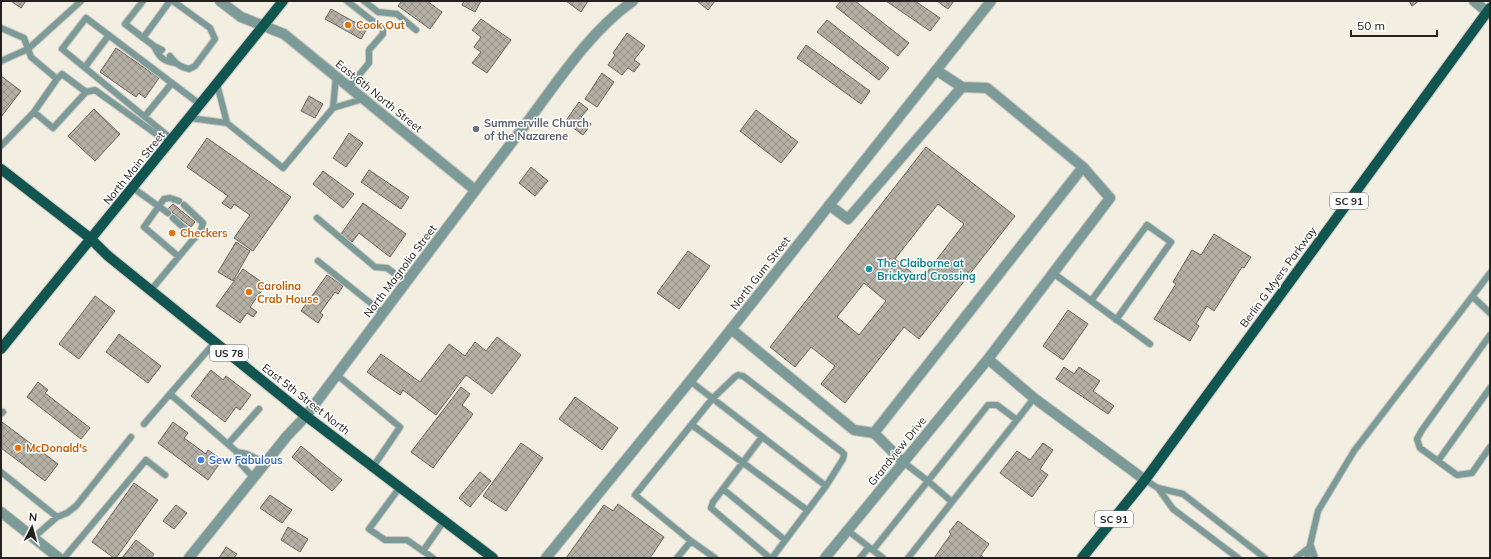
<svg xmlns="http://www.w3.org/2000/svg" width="1491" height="559" font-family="Mulish,sans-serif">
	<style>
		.building { fill: url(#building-cross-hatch); stroke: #6c685e; fill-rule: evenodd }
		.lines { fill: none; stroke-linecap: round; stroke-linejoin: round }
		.service-casing { stroke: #cdc9bf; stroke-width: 8 }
		.minor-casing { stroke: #cdc9bf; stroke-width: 12 }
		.primary-casing { stroke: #cdc9bf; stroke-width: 12 }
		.service { stroke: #7c9a97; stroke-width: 6 }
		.minor { stroke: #7c9a97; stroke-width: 10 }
		.primary { stroke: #115551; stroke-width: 10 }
		.food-dot { fill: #e8710a; stroke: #fff; stroke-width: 1.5 }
		.worship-dot { fill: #6b7280; stroke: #fff; stroke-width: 1.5 }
		.culture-dot { fill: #0f9aa8; stroke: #fff; stroke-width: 1.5 }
		.shop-dot { fill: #3f7fe0; stroke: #fff; stroke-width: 1.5 }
		.labels { text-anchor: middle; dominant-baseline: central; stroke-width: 3; stroke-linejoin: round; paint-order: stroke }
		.shield { fill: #fff; stroke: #666462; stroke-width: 1 }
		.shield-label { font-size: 10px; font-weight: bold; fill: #24221e }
		.food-label { font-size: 11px; font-weight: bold; fill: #c56008; stroke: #fff; text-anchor: start }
		.street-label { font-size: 11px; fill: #24221e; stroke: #fff }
		.worship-label { font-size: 11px; font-weight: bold; fill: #5b616d; stroke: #fff; text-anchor: start }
		.culture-label { font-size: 11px; font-weight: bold; fill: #0d838f; stroke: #fff; text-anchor: start }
		.shop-label { font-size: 11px; font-weight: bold; fill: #366cbe; stroke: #fff; text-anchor: start }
	</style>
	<defs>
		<pattern id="building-cross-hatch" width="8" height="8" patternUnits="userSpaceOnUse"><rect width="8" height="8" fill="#b4b0a5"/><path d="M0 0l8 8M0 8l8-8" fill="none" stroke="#928f86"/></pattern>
	</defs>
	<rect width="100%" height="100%" fill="#f2eee2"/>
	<path class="building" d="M11,1H26L21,8Z
		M402,1H427L442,12L430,29L398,6Z
		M464,1H481L475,12L462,5Z
		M566,1H588L581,12Z
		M697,1H715L708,10Z
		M841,1H855L909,43L898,56L836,7Z
		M886,1H915L940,18L930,31Z
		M937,1H954L948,9Z
		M1409,1H1419L1412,6Z
		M331,9L367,29L361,39L325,19Z
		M481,19L511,40L487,73L472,63L481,52L474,47L481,37L472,30Z
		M827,20L889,68L879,80L817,32Z
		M627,33L645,46L634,60L640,64L634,72L628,68L622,75L608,65L615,55L613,53Z
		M806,45L870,91L861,104L797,58Z
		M116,48L159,78L145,98L139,93L136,97L100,72Z
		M602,73L614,82L597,107L585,99Z
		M1,76L21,91L1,117Z
		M309,96L323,104L315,118L301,111Z
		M579,102L588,109L581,117L591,124L583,135L565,122Z
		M94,109L120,134L95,161L68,136Z
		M756,110L798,142L781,163L740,131Z
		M349,133L363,143L346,167L333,158Z
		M207,138L291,197L253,251L234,238L250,215L234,204L231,209L222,203L228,196L187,167Z
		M926,147L1015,216L919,339L904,327L845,403L821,384L835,366L811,347L795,367L770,347ZM938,204L964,224L921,280L895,259ZM864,283L886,301L859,335L837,317Z
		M531,167L548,181L535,196L519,183Z
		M369,170L409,197L401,209L361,182Z
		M323,171L354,194L343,208L313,184Z
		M363,203L406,234L390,257L359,233L352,242L341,234Z
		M173,204L195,222L191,227L168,209Z
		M1214,234L1251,257L1244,268L1242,267L1214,311L1207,306L1196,324L1199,326L1190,341L1154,319L1176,284L1173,282L1192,250L1201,255Z
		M236,242L250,251L233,281L218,272Z
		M688,251L710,266L679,309L657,293Z
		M243,269L266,285L250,307L257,312L253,317L247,313L240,323L216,306Z
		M327,275L343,286L338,294L335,292L320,313L323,315L318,323L301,311Z
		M95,296L115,311L79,359L59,344Z
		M1068,310L1088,324L1063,360L1043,346Z
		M119,334L161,366L148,383L106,352Z
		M497,337L521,355L492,394L466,375L436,415L403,390L400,395L367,372L381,354L420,382L449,344L465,356L475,342L486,351Z
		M1064,367L1074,374L1079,367L1100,381L1093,391L1114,406L1108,414L1056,379Z
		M211,370L223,380L226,376L251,395L240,410L236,407L225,422L191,396Z
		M38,382L48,390L45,393L90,428L81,439L27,397Z
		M461,387L470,394L462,405L473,414L433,468L411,452Z
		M575,397L618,428L602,450L559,419Z
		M2,422L58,464L45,481L1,448Z
		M173,422L188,433L184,438L206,454L208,450L222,460L208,480L158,443Z
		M521,443L543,458L506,511L483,496Z
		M1043,443L1053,450L1040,469L1048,475L1032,497L1000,473L1017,451L1030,460Z
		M301,446L342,480L332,491L292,457Z
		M480,472L491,481L470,507L459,498Z
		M134,483L158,500L116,558H114L92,542Z
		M270,495L292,510L282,523L260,508Z
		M618,504L664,537L650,558H566L604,505L613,511Z
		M176,505L187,513L174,529L163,521Z
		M958,521L989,544L981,555L984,558H934L951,534L949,532Z
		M288,527L308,539L300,552L281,540Z
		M136,540L154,554L151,558H122Z
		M226,547L237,554L234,558H219Z"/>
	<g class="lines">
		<g class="service-casing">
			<path id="service" d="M143,1L125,24L154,46L162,50
				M347,1L383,29V34L369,50V63L349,87
				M364,1L378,12L397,14L416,30
				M1,28L24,38L31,57L57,79L34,112L1,146
				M143,38L170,1
				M154,46C159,57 163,61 175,63
				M170,56C176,64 180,67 189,69L195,66L215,39L210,28L173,1
				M1,61L28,49L81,1
				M85,67L109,35
				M57,79L62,74L86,92
				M217,84L227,123
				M333,108L336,76
				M34,112L53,128L86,92L95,90L170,144
				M145,116L172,83
				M190,118L227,123L283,168L333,108L363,99
				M173,140L62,49L86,18L201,105
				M133,188L168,213
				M173,218L195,238
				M317,218L375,267L387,268L406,282
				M178,256L144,227L164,199L170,198L179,201
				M318,261L383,313
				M1053,273L1150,344
				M151,290L201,230L203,223L184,205
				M1473,297L1490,313
				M1091,301L1147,225L1171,242L1116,320
				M1490,335L1422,430L1417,439L1420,448L1457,475L1472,473L1490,447
				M337,375L400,427L373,467
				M690,381L826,486L772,558
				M170,394L237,452L238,461L254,478
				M1,414L3,412
				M1017,420L1034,398
				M144,424L215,342
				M692,425L807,510
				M762,437L713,502L711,508L770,558
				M228,444L259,409
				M237,452L247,454L266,463
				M1438,461L1490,388
				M1,472L57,517
				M1145,480L1158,488L1183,494L1265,558
				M400,487L369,529L385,540H407L433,558
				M1158,488L1173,509L1238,558
				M723,489L785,540
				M847,530L869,547L860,558
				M33,538L57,517L67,513L76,506L131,437
				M1311,546L1315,558
				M870,548L883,558
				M873,550L928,481L903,462
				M423,551L444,521
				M64,558L146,460L165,475
				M677,558L691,541
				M715,558L691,541L635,495L712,399L735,377L738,375L743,376L842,452L844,454L843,459L826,486
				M908,558L952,502L928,481L988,405H997L1017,420L952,502
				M1296,558L1311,546
				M1307,558L1318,511L1354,451L1490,273"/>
		</g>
		<g class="minor-casing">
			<path id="minor" d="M220,1L241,17L284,34L475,190
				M1474,1L1487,12
				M936,70L962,87L987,88L1083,167
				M829,205L848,219L962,87
				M731,329L854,430L874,433L903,462
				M874,433L1083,167L1110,198L988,359
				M1,512L59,558
				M189,558L287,436L306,416C377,321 447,227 519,133C553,89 587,33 633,1
				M546,558L690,381L991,1
				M825,558L988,359L1034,398L1145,480"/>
		</g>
		<g class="primary-casing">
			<path id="primary" d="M1,169L90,238L107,255L306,416L493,558
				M1,349C95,233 190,118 283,1
				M1082,558L1145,480L1490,8"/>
		</g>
		<use href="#service" class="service"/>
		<use href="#minor" class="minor"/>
		<use href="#primary" class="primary"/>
	</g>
	<g class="food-dot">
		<circle cx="348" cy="25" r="4"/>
		<circle cx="172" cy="233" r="4"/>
		<circle cx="249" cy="292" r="4"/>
		<circle cx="18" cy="448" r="4"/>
	</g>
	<circle class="worship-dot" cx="476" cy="129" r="4"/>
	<circle class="culture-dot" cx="869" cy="269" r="4"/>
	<circle class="shop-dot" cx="201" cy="460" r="4"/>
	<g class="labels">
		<g class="shield">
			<rect x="1330" y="193" width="38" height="16" rx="3"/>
			<rect x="210" y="345" width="38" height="16" rx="3"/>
			<rect x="1095" y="511" width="38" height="16" rx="3"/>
		</g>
		<g class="shield-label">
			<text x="1349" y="201">SC 91</text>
			<text x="229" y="353">US 78</text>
			<text x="1114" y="519">SC 91</text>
		</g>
		<g class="food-label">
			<text x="356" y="25">Cook Out</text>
			<text x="180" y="233">Checkers</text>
			<text x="257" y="286">Carolina<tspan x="257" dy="13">Crab House</tspan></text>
			<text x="26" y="448">McDonald's</text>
		</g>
		<g class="street-label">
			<text transform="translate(379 96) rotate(39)">East 6th North Street</text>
			<text transform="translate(134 168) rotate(-51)">North Main Street</text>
			<text transform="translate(400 271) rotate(-53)">North Magnolia Street</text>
			<text transform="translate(760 273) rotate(-52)">North Gum Street</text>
			<text transform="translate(1278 277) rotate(-54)">Berlin G Myers Parkway</text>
			<text transform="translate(306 399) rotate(38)">East 5th Street North</text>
			<text transform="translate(897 451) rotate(-51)">Grandview Drive</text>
		</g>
		<g class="worship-label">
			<text x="484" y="123">Summerville Church<tspan x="484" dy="13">of the Nazarene</tspan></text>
		</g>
		<g class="culture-label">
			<text x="877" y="263">The Claiborne at<tspan x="877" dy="13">Brickyard Crossing</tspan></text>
		</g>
		<g class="shop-label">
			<text x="209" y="460">Sew Fabulous</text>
		</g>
	</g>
	<rect width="1491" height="559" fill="none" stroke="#24221e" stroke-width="4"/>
	<g transform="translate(32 527) rotate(6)" stroke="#ffffff" stroke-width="3" paint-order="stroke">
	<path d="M0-3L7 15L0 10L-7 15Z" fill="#24221e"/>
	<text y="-6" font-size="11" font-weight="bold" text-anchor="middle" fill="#24221e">N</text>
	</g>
	<path d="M1351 30v6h86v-6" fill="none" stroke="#24221e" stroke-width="2"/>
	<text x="1357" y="30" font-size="12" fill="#24221e" stroke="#ffffff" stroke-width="3" paint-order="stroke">50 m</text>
</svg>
